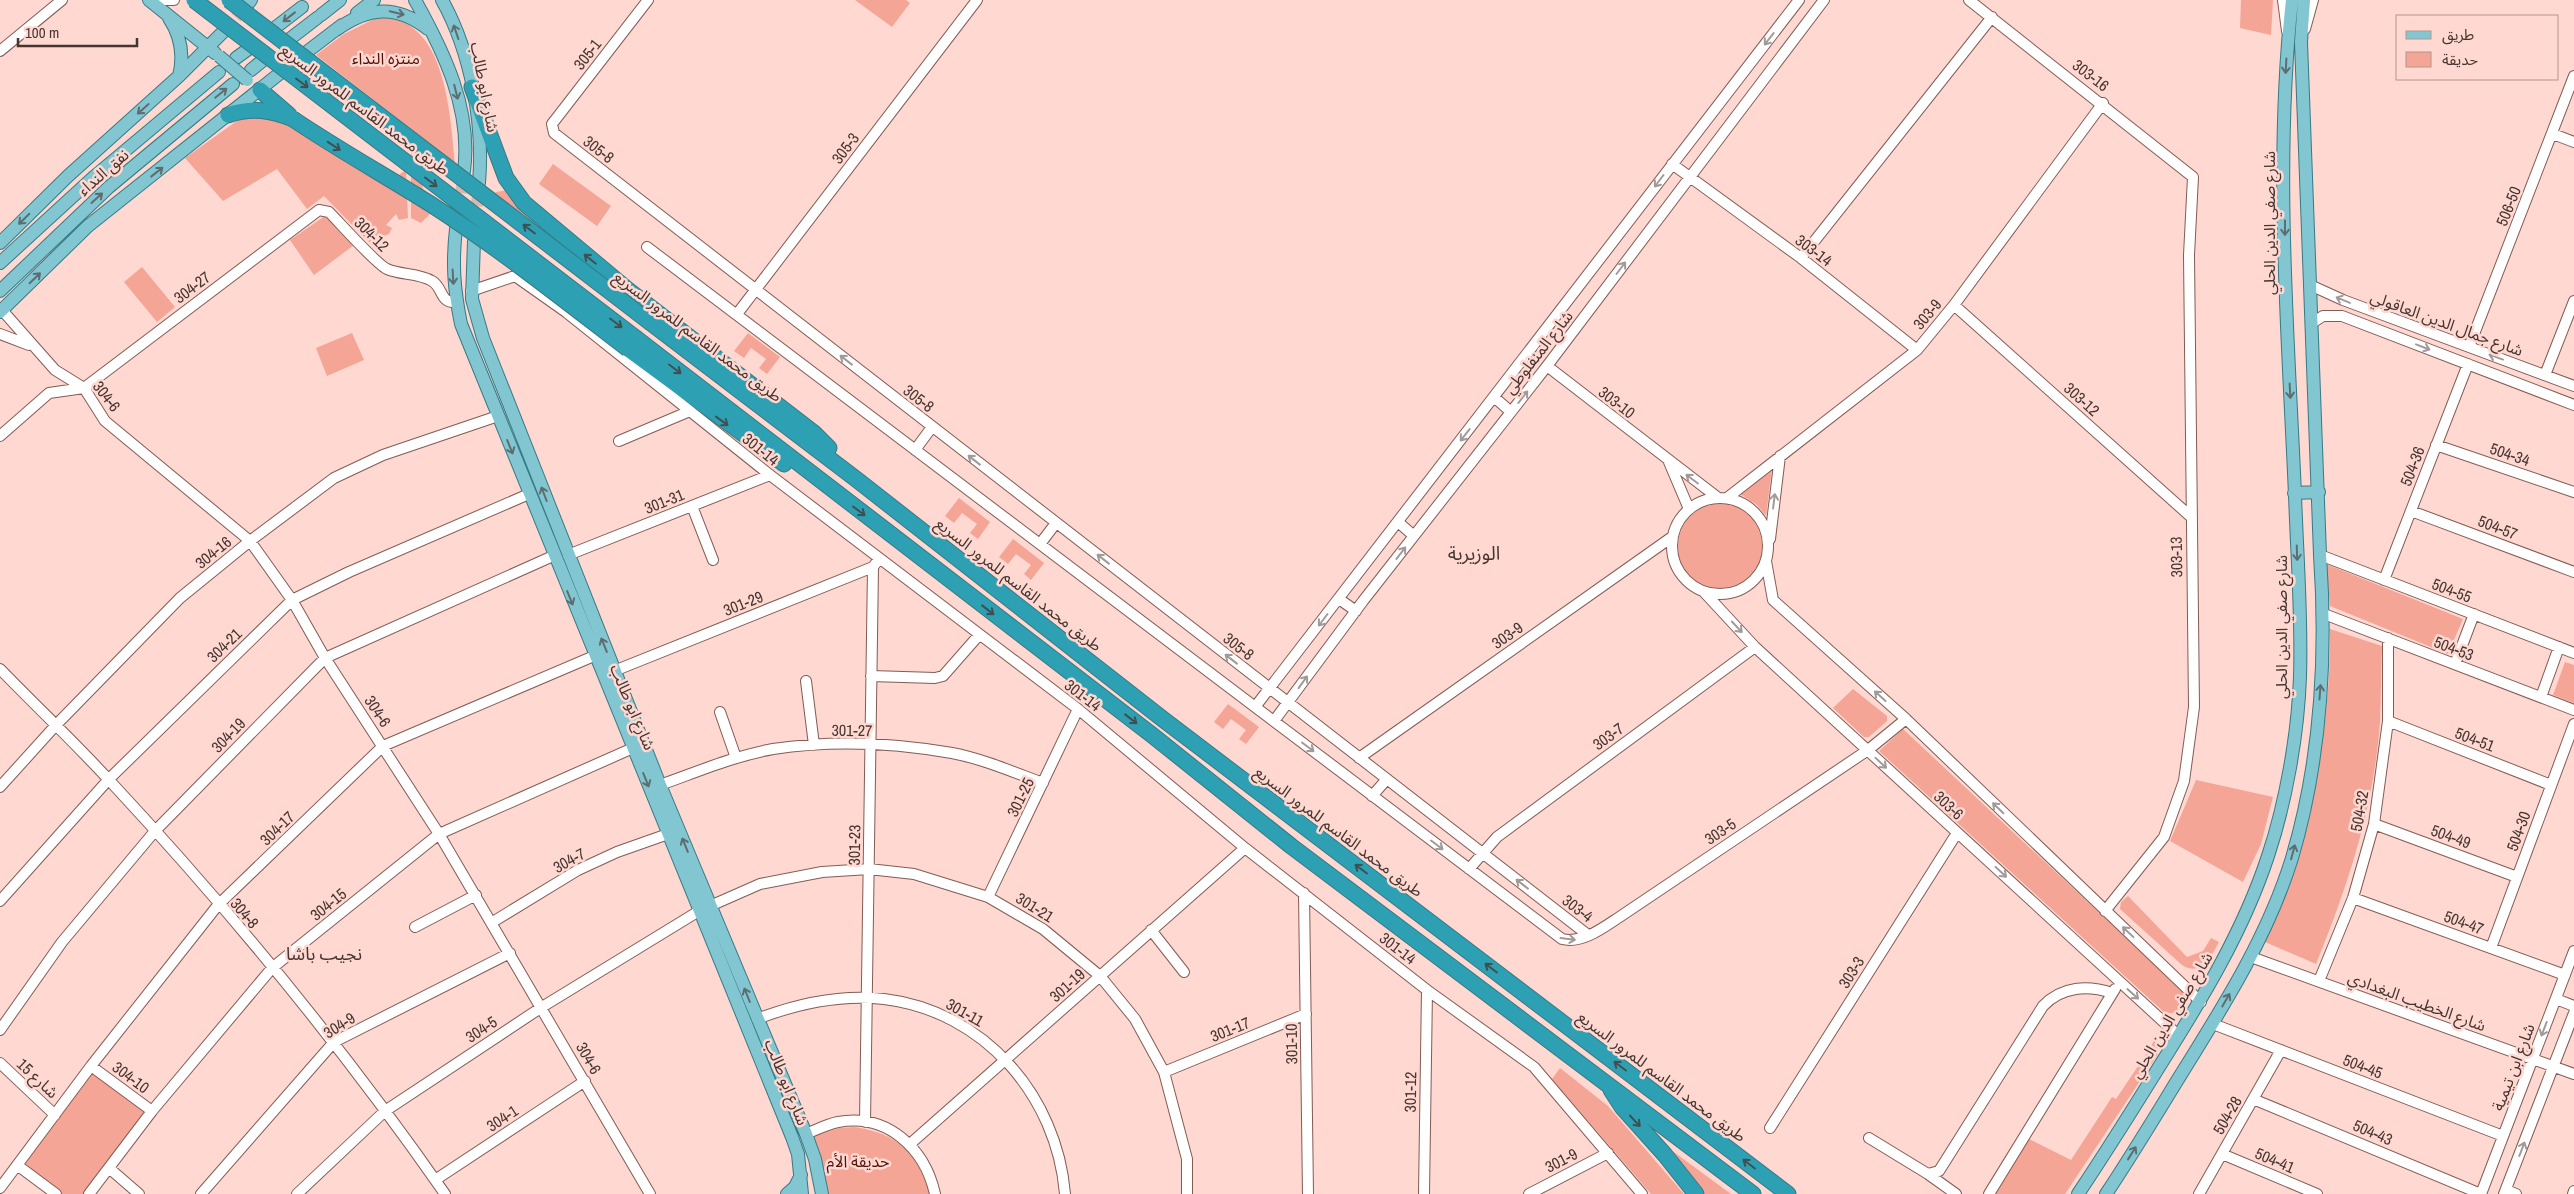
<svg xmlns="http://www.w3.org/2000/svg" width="2574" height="1194" font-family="'Archivo Narrow','Noto Sans Arabic',sans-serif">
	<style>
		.green { fill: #f5a596 }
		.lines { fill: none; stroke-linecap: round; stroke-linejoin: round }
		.major-tunnel { stroke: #d9b7b1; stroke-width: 12; stroke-dasharray: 12 6; stroke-linecap: butt }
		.minor-casing { stroke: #835b53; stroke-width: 12 }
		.major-casing { stroke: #367a85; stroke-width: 14 }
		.highway-casing { stroke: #367a85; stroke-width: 17 }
		.minor { stroke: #fff; stroke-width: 10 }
		.major { stroke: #82c6d1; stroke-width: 12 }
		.highway { stroke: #2ea0b3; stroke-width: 15 }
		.major-bridge-casing { stroke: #367a85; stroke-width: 14; stroke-linecap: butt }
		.highway-bridge-casing { stroke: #367a85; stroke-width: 17; stroke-linecap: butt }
		.major-bridge { stroke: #82c6d1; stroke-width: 12 }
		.highway-bridge { stroke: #2ea0b3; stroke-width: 15 }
		.oneway { stroke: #5e6e70 }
		.oneway2 { stroke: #a29a98 }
		.oneway3 { stroke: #404f51 }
		.labels { text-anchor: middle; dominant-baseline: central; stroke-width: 5; stroke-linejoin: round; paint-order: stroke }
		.street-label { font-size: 16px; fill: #463430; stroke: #fed8d1 }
		.park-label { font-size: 16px; fill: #511209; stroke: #fed8d1 }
		.neighbourhood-label { font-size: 18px; fill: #463430; stroke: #fed8d1 }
		.quarter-label { font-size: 19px; fill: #463430; stroke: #fed8d1 }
	</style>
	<rect width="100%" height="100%" fill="#fed8d1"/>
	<path class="green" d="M855,0H906L910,3L892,27Z
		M2241,0H2273L2271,35L2240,28Z
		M376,18C446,13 450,114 455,163L316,55L344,34Z
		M257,114L290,124L347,163L385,184L406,170L408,218L399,220L396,214L386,225L392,228L389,234L369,242L324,196L307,209L277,169L223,201L185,158L241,118Z
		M411,152L431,213L421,223L411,218Z
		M553,164L611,206L597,226L539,184Z
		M508,190L602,277L494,195L496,192Z
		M325,216L354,245L314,275L290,240Z
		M142,267L175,307L157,322L124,282Z
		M352,333L364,360L327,376L316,348Z
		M748,333L780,357L767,374L759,368L766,359L751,348L744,358L734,351Z
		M1772,468L1766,516L1757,505L1740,494Z
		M959,498L990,522L978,539L970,533L977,524L962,513L954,523L945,516Z
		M1678 546a42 42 0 1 1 84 0a42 42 0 1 1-84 0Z
		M1013,539L1044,563L1031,580L1024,574L1031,565L1016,554L1008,564L999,557Z
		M2326,564L2463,619L2448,654L2330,606Z
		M2330,629L2382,646C2381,671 2381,697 2380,722C2374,806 2348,886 2316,964L2265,942C2307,840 2331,741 2330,629Z
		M2565,662L2574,665V703L2553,695Z
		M1853,689L1887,716V721L1869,737H1864L1833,708Z
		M1228,704L1259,727L1246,744L1239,739L1246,730L1231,719L1223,729L1214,722Z
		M1903,729L2187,995V999L2175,1013H2165L1879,751Z
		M2196,780L2273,797L2261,844L2243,882L2170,841Z
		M2128,896L2187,957L2203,951L2211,938L2219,942C2211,957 2201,977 2182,965L2120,909L2121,902Z
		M2156,1035L2158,1054L2065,1194H1994L2025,1137L2071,1160L2112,1097L2116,1099L2151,1047Z
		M91,1066L152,1111L89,1194H56L17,1165Z
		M1560,1068L1608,1106L1684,1194H1651L1552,1079Z
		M854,1127C898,1133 917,1153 930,1194H827L811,1137L839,1128Z
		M1667,1147L1731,1194H1704Z"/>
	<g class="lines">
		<path class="major-tunnel" d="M224,31L247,5
			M459,211L464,171
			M475,224L479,185"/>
		<g class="minor-casing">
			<path id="minor" d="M156,0H174
				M648,0L552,124L554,133L1588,935
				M1969,0L2193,177L2189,255L2194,707L2184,781L2164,837L2105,911
				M2283,0L2287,31
				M2305,29L2313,0
				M0,51L62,0
				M2553,134L2574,142
				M1672,164L1801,258L1917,350
				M647,247L1562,939C1583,944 1604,927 1621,916L1868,750L1906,719
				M1801,258L1992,17
				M2310,285L2343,300L2574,386
				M471,291L515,276L566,312L770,475L1078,709L1245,848L1427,990L1534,1067L1642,1194
				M1954,305L2190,516
				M2,310L55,370L84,388L105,421L250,541L292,600L325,658L439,834L650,1194
				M737,314L977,0
				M2312,323L2323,316H2342L2574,405
				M0,334L29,345
				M2469,347L2574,76
				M1547,366L1717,497
				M2545,375L2574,301
				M84,388L319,210L329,212C340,223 376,264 387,269C400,275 419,273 432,281C443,287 440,304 456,302
				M1494,397L1511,412
				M0,436L49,393L84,388
				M619,441L690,411
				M2436,445L2574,492
				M915,450L932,427
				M1669,462L1689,509
				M1672 546a48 48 0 1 1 96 0a48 48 0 1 1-96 0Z
				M1727,498L1917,350L1954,305L2103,103
				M692,506L713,560
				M2411,511L2574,572
				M1398,522L1414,536
				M1770,539L1780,456
				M1040,544L1056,523
				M568,555L770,475
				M2320,555L2574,653
				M1766,561L1773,600L1906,719L2201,1002
				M2384,580L2468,364
				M1704,592L1755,647L2179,1036
				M1339,599L1356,611
				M2324,614L2574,710
				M2455,664L2474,614
				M0,669C36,706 74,742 109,780C229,909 344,1049 445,1194
				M614,671L873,567L876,563
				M871,676L935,678L943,676L979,635
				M806,681L814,745
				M2541,697L2559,647
				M1255,707L1799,0
				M720,712L736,758
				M1274,721L1363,601L1547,366L1824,0
				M2388,721L2551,785
				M1359,758L1672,537
				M660,785C697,772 734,756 773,749C831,740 895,743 952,753C983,759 1013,772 1043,783
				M0,787L56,725L180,598L250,541L334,478L383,455L498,416
				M1372,796L1387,779
				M2374,824L2517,877
				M1469,869L1497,837L1755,647
				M1304,893L1308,1194
				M988,897L1078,709
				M2353,898L2565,975
				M0,901L109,779L292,600L349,572L529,494
				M710,906L760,884L822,872L869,869L914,874L988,897L1043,929L1100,976L1135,1019L1164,1072L1187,1159V1194
				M491,923L578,870L617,852L668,834
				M415,927L476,895
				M1151,930L1184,972
				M2491,948L2574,724
				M2251,957L2574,1074
				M2319,981L2353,898L2374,824L2388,721V638
				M2556,999L2574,1006
				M757,1019C796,1004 841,994 884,999C984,1011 1057,1096 1065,1194
				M2213,1024L2503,1136
				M0,1030L62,942L155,831L325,658L553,556
				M0,1063L55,1115
				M91,1066L152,1111
				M1164,1072L1306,1014
				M2253,1099L2481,1194
				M865,1122L873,567
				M1770,1128L1957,833
				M806,1134C816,1130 827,1124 838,1122C888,1113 925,1149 935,1194
				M1869,1138L1928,1174L1939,1171L2043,1006C2062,986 2088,985 2112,993
				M910,1144L1245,848
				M2222,1154L2317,1194
				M17,1165L56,1194
				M109,1168L139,1194
				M1928,1174L1956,1194
				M435,1180L585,1081
				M0,1188L91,1066L218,905L383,746L594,656
				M2506,1190L2516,1194
				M89,1194L152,1111L272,968L439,834L633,748
				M201,1194L334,1042L510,953
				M297,1194L385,1111L542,1007L699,911
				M1424,1194L1427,990
				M1529,1194L1608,1153
				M1989,1194L2115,989
				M2199,1194L2281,1050
				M2481,1194L2574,951
				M2504,1194L2574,1013
				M2573,1194L2574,1191"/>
		</g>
		<g class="major-casing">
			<path id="major" d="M149,0L215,53
				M415,0C444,52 472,109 464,171
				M442,0C471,52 484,123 479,183
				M247,5L251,0
				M357,13L374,0
				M321,15L340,0
				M169,18C181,36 184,56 179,76
				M276,27L302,7
				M336,30C368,7 396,4 428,29
				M291,38L317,18
				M308,51L342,25
				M236,58L247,50
				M251,70L262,61
				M456,229C452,264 454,289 461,324L792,1137L798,1154L802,1194
				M474,241L472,299L483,338L660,785L806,1134L815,1159L822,1194
				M0,243L68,176L179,76L224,31
				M0,263L95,176L219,72
				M0,291L109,187L233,84
				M0,312L88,226L279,74
				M2294,493L2319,492
				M787,1194L795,1187L801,1175
				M2078,1194C2106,1152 2133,1109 2159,1067C2202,999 2243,932 2268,856C2286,802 2298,734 2300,677C2302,616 2297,555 2295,495C2288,331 2274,164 2292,0
				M2106,1194C2132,1155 2156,1115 2180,1076C2223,1007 2268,936 2292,858C2321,760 2327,656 2320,555L2301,42L2304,0"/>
		</g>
		<g class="highway-casing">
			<path id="highway" d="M472,87L506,178L524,203L628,290L814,433L829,448
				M260,90L289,115
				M228,115C252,107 271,110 293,119
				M651,323L856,479L1164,720L1788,1194
				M637,339L1152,735L1291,846L1753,1194
				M628,349L784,464
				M1611,1090L1622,1107L1665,1155L1696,1194"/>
		</g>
		<use href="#minor" class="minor"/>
		<use href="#major" class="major"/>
		<use href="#highway" class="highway"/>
		<g class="major-bridge-casing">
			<path id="major-bridge" d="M219,56L247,80"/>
		</g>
		<g class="highway-bridge-casing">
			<path id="highway-bridge" d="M194,0L637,339
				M229,0L651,323
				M293,119C339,150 386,176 432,205C500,249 564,300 628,349"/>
		</g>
		<use href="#major-bridge" class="major-bridge"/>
		<use href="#highway-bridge" class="highway-bridge"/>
	</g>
	<defs><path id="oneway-shaft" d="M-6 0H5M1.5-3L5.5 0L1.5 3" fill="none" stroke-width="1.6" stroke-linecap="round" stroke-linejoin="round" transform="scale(1.25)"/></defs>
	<g class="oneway">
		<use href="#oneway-shaft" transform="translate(397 13) rotate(14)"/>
		<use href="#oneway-shaft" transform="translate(289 17) rotate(142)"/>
		<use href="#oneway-shaft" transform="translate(456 32) rotate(-109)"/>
		<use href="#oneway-shaft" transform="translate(2286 66) rotate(93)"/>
		<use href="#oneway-shaft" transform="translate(456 92) rotate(76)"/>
		<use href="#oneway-shaft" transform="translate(221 93) rotate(-39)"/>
		<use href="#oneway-shaft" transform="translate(143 109) rotate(138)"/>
		<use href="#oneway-shaft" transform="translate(157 172) rotate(-38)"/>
		<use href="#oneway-shaft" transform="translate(97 198) rotate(-42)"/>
		<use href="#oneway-shaft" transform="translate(24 219) rotate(135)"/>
		<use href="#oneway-shaft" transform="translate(2285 228) rotate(90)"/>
		<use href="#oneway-shaft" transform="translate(453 277) rotate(87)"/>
		<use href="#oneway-shaft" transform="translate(35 278) rotate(-44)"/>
		<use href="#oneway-shaft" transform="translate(2290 391) rotate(87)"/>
		<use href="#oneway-shaft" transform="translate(510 447) rotate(68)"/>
		<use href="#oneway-shaft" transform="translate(544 494) rotate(-111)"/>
		<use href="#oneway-shaft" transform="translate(2297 553) rotate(88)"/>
		<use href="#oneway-shaft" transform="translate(570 598) rotate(68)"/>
		<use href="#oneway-shaft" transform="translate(604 645) rotate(-112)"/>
		<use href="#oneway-shaft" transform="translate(2320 692) rotate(-86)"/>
		<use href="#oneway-shaft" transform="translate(646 780) rotate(68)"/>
		<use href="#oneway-shaft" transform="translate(685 845) rotate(-112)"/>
		<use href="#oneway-shaft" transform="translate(2293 852) rotate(-75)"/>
		<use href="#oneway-shaft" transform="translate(747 995) rotate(-112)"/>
		<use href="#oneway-shaft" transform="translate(2226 1000) rotate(-60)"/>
		<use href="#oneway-shaft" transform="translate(2132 1153) rotate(-58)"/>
	</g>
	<g class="oneway2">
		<use href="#oneway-shaft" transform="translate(1769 39) rotate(128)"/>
		<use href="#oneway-shaft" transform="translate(1659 181) rotate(127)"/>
		<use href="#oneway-shaft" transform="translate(1621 268) rotate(-53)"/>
		<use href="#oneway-shaft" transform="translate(2343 300) rotate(-158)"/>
		<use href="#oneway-shaft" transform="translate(2423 347) rotate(21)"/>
		<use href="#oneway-shaft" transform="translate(2496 357) rotate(-160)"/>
		<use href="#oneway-shaft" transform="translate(846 360) rotate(-142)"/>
		<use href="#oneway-shaft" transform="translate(1523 397) rotate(-52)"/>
		<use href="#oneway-shaft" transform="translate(1465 435) rotate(128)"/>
		<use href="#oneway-shaft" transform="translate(974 460) rotate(-142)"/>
		<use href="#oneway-shaft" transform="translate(1692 479) rotate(-143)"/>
		<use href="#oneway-shaft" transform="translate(1774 501) rotate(-83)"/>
		<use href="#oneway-shaft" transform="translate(1401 553) rotate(-52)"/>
		<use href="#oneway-shaft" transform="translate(1103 559) rotate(-142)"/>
		<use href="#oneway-shaft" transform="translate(1323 620) rotate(127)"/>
		<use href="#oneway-shaft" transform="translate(1737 627) rotate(47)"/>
		<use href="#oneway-shaft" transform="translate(1231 659) rotate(-142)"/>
		<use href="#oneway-shaft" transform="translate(1303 682) rotate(-54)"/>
		<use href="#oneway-shaft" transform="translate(1880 696) rotate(-138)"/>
		<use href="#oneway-shaft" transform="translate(1308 747) rotate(37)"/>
		<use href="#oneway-shaft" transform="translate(1881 763) rotate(43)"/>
		<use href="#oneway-shaft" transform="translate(1998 808) rotate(-136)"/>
		<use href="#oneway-shaft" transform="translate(1437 845) rotate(37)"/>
		<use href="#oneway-shaft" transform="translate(2001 872) rotate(43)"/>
		<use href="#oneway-shaft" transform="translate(1522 884) rotate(-142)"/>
		<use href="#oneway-shaft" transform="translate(2128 932) rotate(-137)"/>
		<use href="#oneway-shaft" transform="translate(1568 939) rotate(7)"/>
		<use href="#oneway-shaft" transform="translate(2133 994) rotate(42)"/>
		<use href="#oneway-shaft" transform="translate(2544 1029) rotate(111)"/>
		<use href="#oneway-shaft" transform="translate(2522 1149) rotate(-69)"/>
	</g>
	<g class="oneway3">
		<use href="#oneway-shaft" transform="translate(302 83) rotate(37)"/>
		<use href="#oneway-shaft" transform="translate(334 146) rotate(33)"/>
		<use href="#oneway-shaft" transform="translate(431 182) rotate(37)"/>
		<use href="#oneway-shaft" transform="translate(529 229) rotate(-143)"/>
		<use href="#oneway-shaft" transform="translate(590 259) rotate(-141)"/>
		<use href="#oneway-shaft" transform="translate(616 323) rotate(37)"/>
		<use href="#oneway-shaft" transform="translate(675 369) rotate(37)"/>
		<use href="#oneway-shaft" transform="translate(722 421) rotate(36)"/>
		<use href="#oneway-shaft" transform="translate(859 511) rotate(37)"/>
		<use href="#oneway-shaft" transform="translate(988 610) rotate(38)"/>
		<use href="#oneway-shaft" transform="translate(1131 719) rotate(38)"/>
		<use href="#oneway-shaft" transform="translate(1361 869) rotate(-143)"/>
		<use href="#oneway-shaft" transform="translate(1491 968) rotate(-143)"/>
		<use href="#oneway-shaft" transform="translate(1620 1066) rotate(-143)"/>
		<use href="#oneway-shaft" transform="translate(1635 1121) rotate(47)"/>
		<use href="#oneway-shaft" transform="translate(1749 1164) rotate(-143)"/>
	</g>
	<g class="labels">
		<g class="street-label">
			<text transform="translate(587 54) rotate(-52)">305-1</text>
			<text transform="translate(2091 75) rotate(38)">303-16</text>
			<text transform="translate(485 87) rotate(79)">شارع ابو طالب</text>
			<text transform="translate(365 109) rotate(37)">طريق محمد القاسم للمرور السريع</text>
			<text transform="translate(845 148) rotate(-53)">305-3</text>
			<text transform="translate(599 149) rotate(38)">305-8</text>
			<text transform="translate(103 172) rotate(-41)">نفق النداء</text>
			<text transform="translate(2508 206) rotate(-68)">506-50</text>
			<text transform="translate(2269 223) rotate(-90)">شارع صفي الدين الحلي</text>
			<text transform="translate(372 234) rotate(45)">304-12</text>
			<text transform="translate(1814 250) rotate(37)">303-14</text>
			<text transform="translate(192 287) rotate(-37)">304-27</text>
			<text transform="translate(1927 314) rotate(-50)">303-9</text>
			<text transform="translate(2447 323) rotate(20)">شارع جمال الدين العاقولي</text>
			<text transform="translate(698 336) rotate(37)">طريق محمد القاسم للمرور السريع</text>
			<text transform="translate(1538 352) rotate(-52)">شارع المنفلوطي</text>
			<text transform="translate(107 396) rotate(52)">304-6</text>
			<text transform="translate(919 398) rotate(38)">305-8</text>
			<text transform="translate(2082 399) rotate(42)">303-12</text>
			<text transform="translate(1617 402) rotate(38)">303-10</text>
			<text transform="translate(761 449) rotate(39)">301-14</text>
			<text transform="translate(2510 454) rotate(19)">504-34</text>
			<text transform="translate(2412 466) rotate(-69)">504-36</text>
			<text transform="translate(664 501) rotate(-22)">301-31</text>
			<text transform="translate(2498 527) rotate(21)">504-57</text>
			<text transform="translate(213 552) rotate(-39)">304-16</text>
			<text transform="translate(2176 557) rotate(-91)">303-13</text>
			<text transform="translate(1019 584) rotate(38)">طريق محمد القاسم للمرور السريع</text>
			<text transform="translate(2452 590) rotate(21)">504-55</text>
			<text transform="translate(743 603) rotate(-22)">301-29</text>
			<text transform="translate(2281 627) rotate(-90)">شارع صفي الدين الحلي</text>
			<text transform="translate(1507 635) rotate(-35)">303-9</text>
			<text transform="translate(224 645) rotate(-44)">304-21</text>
			<text transform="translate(1239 646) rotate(38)">305-8</text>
			<text transform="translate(2454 648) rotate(21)">504-53</text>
			<text transform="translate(1083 695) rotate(38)">301-14</text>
			<text transform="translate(633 707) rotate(67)">شارع ابو طالب</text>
			<text transform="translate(378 711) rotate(57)">304-6</text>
			<text transform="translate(852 730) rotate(1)">301-27</text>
			<text transform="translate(228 735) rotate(-46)">304-19</text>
			<text transform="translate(1608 736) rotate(-36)">303-7</text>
			<text transform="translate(2475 739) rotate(21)">504-51</text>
			<text transform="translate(1020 797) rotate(-64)">301-25</text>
			<text transform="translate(1949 805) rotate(43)">303-6</text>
			<text transform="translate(2359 811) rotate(-80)">504-32</text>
			<text transform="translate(277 828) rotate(-44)">304-17</text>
			<text transform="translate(1339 831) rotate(37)">طريق محمد القاسم للمرور السريع</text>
			<text transform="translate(1720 831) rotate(-34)">303-5</text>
			<text transform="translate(2518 831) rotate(-70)">504-30</text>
			<text transform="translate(2451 836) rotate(20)">504-49</text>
			<text transform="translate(854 845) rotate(-89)">301-23</text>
			<text transform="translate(569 860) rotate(-29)">304-7</text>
			<text transform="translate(328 904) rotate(-39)">304-15</text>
			<text transform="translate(1035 907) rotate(32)">301-21</text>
			<text transform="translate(1578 908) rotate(38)">303-4</text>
			<text transform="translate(245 913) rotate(50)">304-8</text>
			<text transform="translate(2464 922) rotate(20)">504-47</text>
			<text transform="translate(1398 948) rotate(38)">301-14</text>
			<text transform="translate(1851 972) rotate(-58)">303-3</text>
			<text transform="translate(1067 985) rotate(-42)">301-19</text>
			<text transform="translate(2417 1001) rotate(20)">شارع الخطيب البغدادي</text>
			<text transform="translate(965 1012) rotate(29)">301-11</text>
			<text transform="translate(2171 1015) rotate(-59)">شارع صفي الدين الحلي</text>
			<text transform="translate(339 1025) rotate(-32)">304-9</text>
			<text transform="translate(481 1029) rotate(-33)">304-5</text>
			<text transform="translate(1230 1029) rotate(-22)">301-17</text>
			<text transform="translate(1291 1044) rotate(-91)">301-10</text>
			<text transform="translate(589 1058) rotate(60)">304-6</text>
			<text transform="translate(2363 1066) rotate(21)">504-45</text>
			<text transform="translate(2513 1067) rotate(-69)">شارع ابن تيمية</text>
			<text transform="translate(1662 1076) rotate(37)">طريق محمد القاسم للمرور السريع</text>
			<text transform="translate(131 1077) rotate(37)">304-10</text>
			<text transform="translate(38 1078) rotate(43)">شارع 15</text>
			<text transform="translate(787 1082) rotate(68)">شارع ابو طالب</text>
			<text transform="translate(1410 1092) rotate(-89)">301-12</text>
			<text transform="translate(2227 1115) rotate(-60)">504-28</text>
			<text transform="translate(502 1118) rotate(-33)">304-1</text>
			<text transform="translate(2373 1132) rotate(23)">504-43</text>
			<text transform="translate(1561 1160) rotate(-27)">301-9</text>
			<text transform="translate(2275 1160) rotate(23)">504-41</text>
		</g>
		<g class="park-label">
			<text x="386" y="58">منتزه النداء</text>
			<text x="858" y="1161">حديقة الأم</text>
		</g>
		<g class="neighbourhood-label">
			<text x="324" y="953">نجيب باشا</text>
		</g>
		<g class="quarter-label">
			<text x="1474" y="553">الوزيرية</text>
		</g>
	</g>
	<rect x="2396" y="15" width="162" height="65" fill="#fed8d1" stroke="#b49691"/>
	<rect x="2406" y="31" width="25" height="8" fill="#82c6d1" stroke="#b49691"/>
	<text x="2442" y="40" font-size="15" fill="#463430">طريق</text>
	<rect x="2406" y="52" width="25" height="15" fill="#f5a596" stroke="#b49691"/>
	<text x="2442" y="65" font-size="15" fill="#463430">حديقة</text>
	<path d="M18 38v8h119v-8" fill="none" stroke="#463430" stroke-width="2.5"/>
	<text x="25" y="38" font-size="15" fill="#463430" stroke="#fed8d1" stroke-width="4" paint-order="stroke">100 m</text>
</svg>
